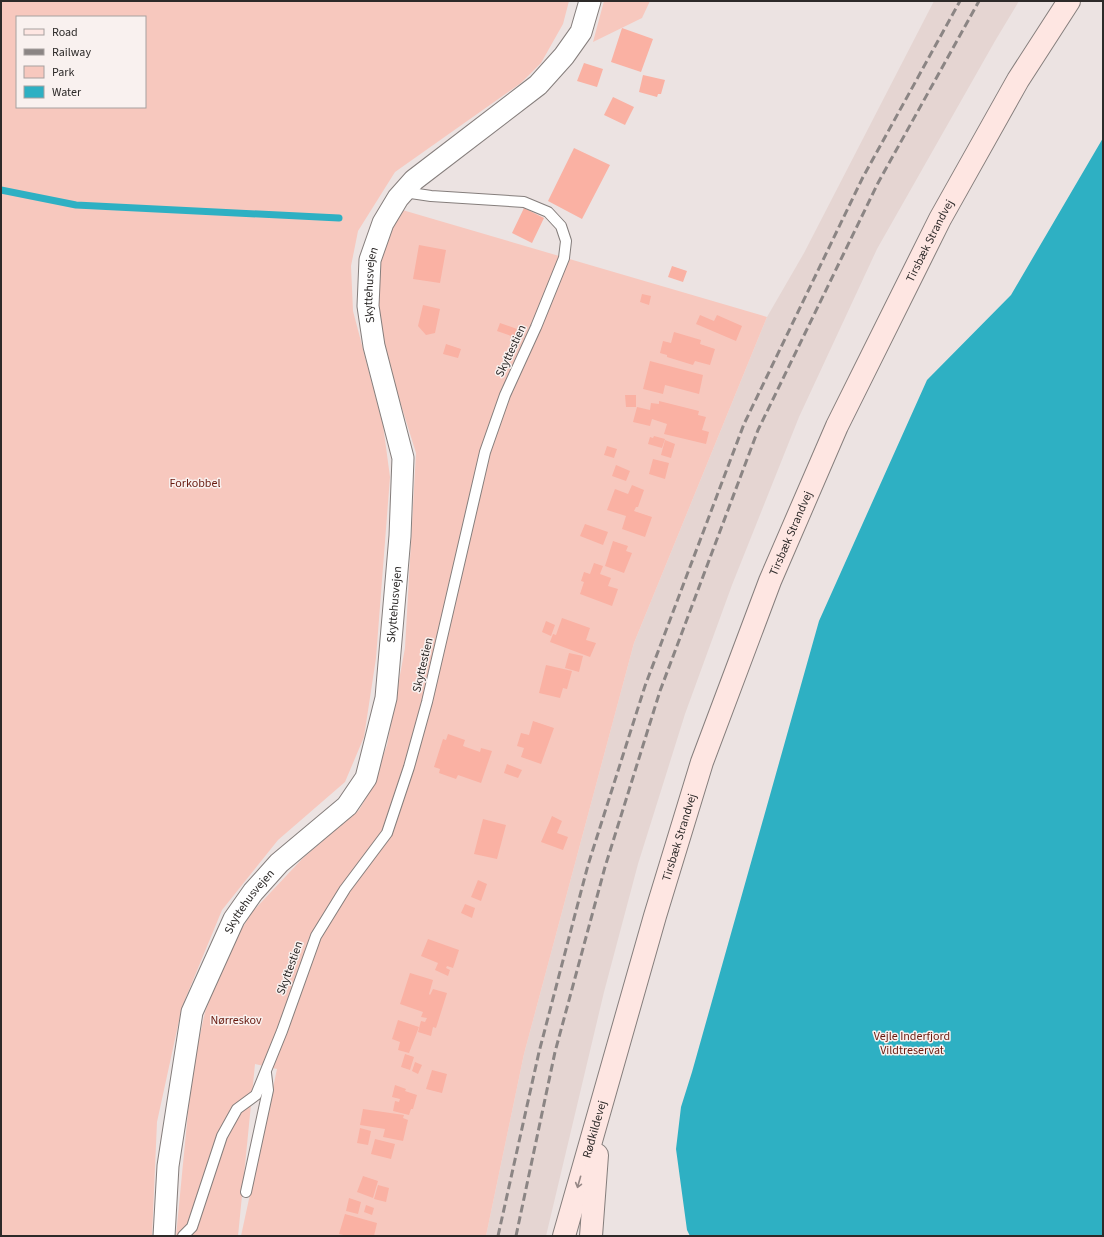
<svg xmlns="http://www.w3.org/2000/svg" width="1104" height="1237" font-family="'Source Sans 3',sans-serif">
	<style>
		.built { fill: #e5d5d2 }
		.green { fill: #f7c8be; fill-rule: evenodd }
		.water { fill: #2eb0c3 }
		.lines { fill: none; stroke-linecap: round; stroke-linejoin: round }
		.stream { stroke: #2eb0c3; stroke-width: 7 }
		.building { fill: #fab1a3 }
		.lane-casing { stroke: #857e7c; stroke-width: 12 }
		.street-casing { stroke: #857e7c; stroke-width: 23 }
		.secondary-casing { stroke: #857e7c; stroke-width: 24 }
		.lane { stroke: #fff; stroke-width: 10 }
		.street { stroke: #fff; stroke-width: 21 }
		.secondary { stroke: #fee6e2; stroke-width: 22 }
		.rail { stroke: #8b8584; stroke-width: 3; stroke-dasharray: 8 4; stroke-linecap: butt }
		.oneway { stroke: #968886 }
		.labels { text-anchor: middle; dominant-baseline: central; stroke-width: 3; stroke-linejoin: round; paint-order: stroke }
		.street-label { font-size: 12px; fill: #2d2a29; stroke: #f9f1ef }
		.park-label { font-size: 12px; fill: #681a0f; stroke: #f9f1ef }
	</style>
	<rect width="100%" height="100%" fill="#ece3e2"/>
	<path class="built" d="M934,1H1019L995,41L877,249L799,417L732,585L685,714L638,864L604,992L546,1236H486L524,1054L634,643L767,317L804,253Z"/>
	<path class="green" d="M1,1H569L563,24L541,63L521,83L395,172L358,231L351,266L353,311L383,425L390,477L376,658L364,737L345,782L278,840L222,910L182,1007L157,1122L152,1236H1ZM17,17H145V107H17Z
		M604,1H650L642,18L593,42Z
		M399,209L767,317L634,643L524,1054L486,1236H241L277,1069L255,1064L238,1236H176L192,1071L205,1012L230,948L252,912L303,858L359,810L369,793L387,745L405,648L416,453L377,328L381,260L393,221Z"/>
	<path class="water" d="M1103,138V1236H690L687,1230L676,1149L681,1107L692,1072L819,621L927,380L1011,295Z"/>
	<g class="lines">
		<path class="stream" d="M1,190L76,205L339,218"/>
	</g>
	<path class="building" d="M622,28L653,39L641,72L611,62Z
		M584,63L603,69L597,87L577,81Z
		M643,75L665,80L661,94H658L657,97L639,92Z
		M613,97L634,107L625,125L604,115Z
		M574,148L610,165L582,219L548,201Z
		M524,208L544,218L532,243L512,233Z
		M419,245L446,250L440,283L413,279Z
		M672,266L687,271L683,282L668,277Z
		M642,294L651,296L649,305L640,302Z
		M423,305L440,309L435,333L426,335L418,326Z
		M700,315L714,321L717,315L742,326L736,341L696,324Z
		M500,323L517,329L514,337L497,331Z
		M674,332L701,340L700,344L715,349L710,365L695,361L693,365L667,357V355L660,353L663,341L671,343Z
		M446,344L461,349L458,358L443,354Z
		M650,361L703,375L699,394L665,385L663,394L643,389Z
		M625,395H636V407H626Z
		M659,401L699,411L698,415L706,417L702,430L709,432L706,444L664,434L667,424L652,419L650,426L633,422L637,407L650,410L651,403L659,404Z
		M654,436L665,439L662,448L648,444L650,437L653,438Z
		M665,440L675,444L671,458L661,455Z
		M607,446L617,449L614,458L604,455Z
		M653,459L669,463L665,479L649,474Z
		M616,465L630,471L626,481L612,476Z
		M632,485L644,490L638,507H636L634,511L652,517L645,537L622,529L626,516L607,510L615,489L628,494Z
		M585,524L608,532L603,545L580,536Z
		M613,541L628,546L626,551L632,553L624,573L605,566Z
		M594,563L603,566L600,574L611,578L608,586L618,589L612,606L580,594L584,582L581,581L584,572L590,574Z
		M562,618L590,628L586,640L596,643L590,657L550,642L553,634L556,635Z
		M546,621L555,625L551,636L542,632Z
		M569,653L583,656L579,672L565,668Z
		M546,665L572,671L567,689L563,688L560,698L539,693Z
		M533,721L554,728L541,764L521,757L524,748L517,746L521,733L529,735Z
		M448,734L465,740L463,746L480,752L481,748L492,751L481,783L458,775L456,779L439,773L440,769L434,767L443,739L446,740Z
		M507,764L522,770L518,778L504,773Z
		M552,816L562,821L557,833L568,837L563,850L541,842Z
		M483,819L506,825L497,859L474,854Z
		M478,880L487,884L481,901L471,897Z
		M465,904L475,908L472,918L461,913Z
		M428,939L459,950L453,968L447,966L446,968L450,970L448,976L435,970L438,963L421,956Z
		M410,973L433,980L429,994L430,995L433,989L447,993L436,1028L433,1027L431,1036L418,1032L421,1021L425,1022L427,1018L421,1017L423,1012L400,1004Z
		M398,1020L419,1027L409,1053L398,1050L400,1042L392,1039Z
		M405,1054L414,1057L410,1070L401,1067Z
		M415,1062L422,1065L418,1074L412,1071Z
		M432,1070L447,1074L442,1093L426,1089Z
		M395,1085L406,1089L405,1091L417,1095L413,1109H411L409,1115L393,1111L395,1101L399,1102L400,1099L392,1097Z
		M363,1109L404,1115L403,1118L408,1120L403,1141L383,1137L385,1129L360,1125Z
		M360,1128L371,1131L368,1145L357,1143Z
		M375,1139L395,1144L391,1159L371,1154Z
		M363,1176L378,1181L373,1198L357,1192Z
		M378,1185L389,1188L386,1202L374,1199Z
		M349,1198L361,1202L358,1214L346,1211Z
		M366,1205L374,1208L372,1215L364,1212Z
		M345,1214L377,1223L374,1236H348L339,1234Z"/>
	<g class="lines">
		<g class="lane-casing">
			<path id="lane" d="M246,1192L268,1090L266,1073
				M183,1236L192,1227L222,1136L237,1109L256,1095L282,1031L316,936L345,889L387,833L409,767L427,702L485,452L505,395L536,327L564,258L566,241L561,226L548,212L524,202L431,196L404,192"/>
		</g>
		<g class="street-casing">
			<g id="street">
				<path id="s1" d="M164,1236L168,1166L192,1012L234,919L253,892L279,863L347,806L366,778L386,698L400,536L403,458L374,346L368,306L370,260L383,223L398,198L414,180L538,85L564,56L581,32L590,1"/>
			</g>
		</g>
		<g class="secondary-casing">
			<g id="secondary">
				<path id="s2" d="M564,1236L655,916L702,762L770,581L837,426L940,219L1018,80L1069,1"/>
				<path d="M591,1236L597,1155"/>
			</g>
		</g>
		<use href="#lane" class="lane"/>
		<use href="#street" class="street"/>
		<use href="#secondary" class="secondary"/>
		<path class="rail" d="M498,1236L539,1052L588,865L645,686L744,424L863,177L960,1
			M516,1236L555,1052L605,867L660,691L758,430L878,183L979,1"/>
	</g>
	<defs><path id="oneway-shaft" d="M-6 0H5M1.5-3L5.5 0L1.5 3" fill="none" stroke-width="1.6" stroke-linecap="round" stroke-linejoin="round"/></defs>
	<use class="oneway" href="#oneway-shaft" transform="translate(579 1182) rotate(106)"/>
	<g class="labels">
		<g class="street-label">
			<text stroke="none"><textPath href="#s2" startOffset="1063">Tirsbæk Strandvej</textPath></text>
			<text stroke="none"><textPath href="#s1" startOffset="1023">Skyttehusvejen</textPath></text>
			<text transform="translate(511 351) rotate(-65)">Skyttestien</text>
			<text stroke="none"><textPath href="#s2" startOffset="739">Tirsbæk Strandvej</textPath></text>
			<text stroke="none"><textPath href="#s1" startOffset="699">Skyttehusvejen</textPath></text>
			<text transform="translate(423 665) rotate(-77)">Skyttestien</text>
			<text stroke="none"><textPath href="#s2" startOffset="415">Tirsbæk Strandvej</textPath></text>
			<text stroke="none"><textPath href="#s1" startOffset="351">Skyttehusvejen</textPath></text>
			<text transform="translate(290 968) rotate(-70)">Skyttestien</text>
			<text stroke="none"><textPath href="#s2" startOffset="111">Rødkildevej</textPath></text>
		</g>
		<g class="park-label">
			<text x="195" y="483">Forkobbel</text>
			<text x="236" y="1020">Nørreskov</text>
			<text x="912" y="1036">Vejle Inderfjord<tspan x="912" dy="14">Vildtreservat</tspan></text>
		</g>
	</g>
	<rect width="1104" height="1237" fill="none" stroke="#2d2a29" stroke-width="4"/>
	<rect x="16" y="16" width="130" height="92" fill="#f9f1ef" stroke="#a7a1a0"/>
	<rect x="24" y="29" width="20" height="6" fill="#fee6e2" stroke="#a7a1a0"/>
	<text x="52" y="36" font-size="12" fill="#2d2a29">Road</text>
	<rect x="24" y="49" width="20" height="6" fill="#8b8584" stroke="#a7a1a0"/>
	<text x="52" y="56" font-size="12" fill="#2d2a29">Railway</text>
	<rect x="24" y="66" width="20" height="12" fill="#f7c8be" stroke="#a7a1a0"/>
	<text x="52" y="76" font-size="12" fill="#2d2a29">Park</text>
	<rect x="24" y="86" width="20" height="12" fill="#2eb0c3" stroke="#a7a1a0"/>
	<text x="52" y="96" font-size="12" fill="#2d2a29">Water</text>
</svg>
